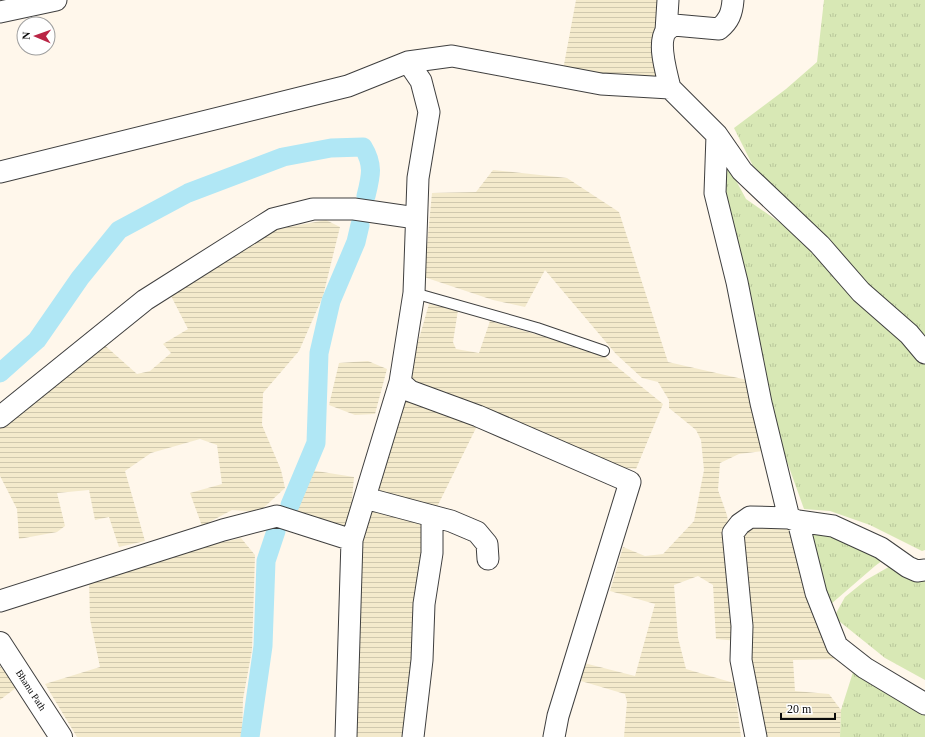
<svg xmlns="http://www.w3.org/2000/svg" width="925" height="737" font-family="Georgia,serif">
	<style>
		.farmland { fill: url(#farmland-rules) }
		.grass { fill: url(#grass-tufts) }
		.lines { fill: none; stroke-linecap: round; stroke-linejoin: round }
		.canal { stroke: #b0e7f5; stroke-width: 19 }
		.service-casing { stroke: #3f3f3f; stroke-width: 12 }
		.minor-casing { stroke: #3f3f3f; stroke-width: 23 }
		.tertiary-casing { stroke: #3f3f3f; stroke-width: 24 }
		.service { stroke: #fff; stroke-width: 10 }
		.minor { stroke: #fff; stroke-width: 21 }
		.tertiary { stroke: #fff; stroke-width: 22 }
		.labels { text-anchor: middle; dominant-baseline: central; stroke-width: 4; stroke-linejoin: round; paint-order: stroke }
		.street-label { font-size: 10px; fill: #0c0c0c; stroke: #fff }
	</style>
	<defs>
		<pattern id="farmland-rules" width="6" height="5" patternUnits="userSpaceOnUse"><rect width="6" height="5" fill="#f4eacc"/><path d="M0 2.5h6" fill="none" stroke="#d0c8ae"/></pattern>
		<pattern id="grass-tufts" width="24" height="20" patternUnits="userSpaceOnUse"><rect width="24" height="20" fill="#d8e8b5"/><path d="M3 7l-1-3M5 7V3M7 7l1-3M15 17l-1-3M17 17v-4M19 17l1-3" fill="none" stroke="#b8c69a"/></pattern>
	</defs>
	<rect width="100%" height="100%" fill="#fff7eb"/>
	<path class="farmland" d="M576,0H661V28L654,83L563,70Z
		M493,170L567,178L619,212L668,362L747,380L763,451L739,454L720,463L718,490L727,515L729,528L738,641L716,639L713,585L698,576L674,585L678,638L686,669L734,683L741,737H624L627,702L625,694L581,681L584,663L635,676L655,604L610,591L623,547L645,556L663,554L694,521L704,470L701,440L696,430L669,408V400L658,382L642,378L616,354L545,270L525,307L493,300L424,277L432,193L476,192Z
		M326,220L340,227L323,296L299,351L263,393L262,425L281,470L285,488L259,512L232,510L202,526L190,493L222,484L217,445L200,439L151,453L125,471L145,541L119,547L109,517L95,520L89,490L57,493L65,526L57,532L19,539L17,509L0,476V425L101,342L137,374L150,371L171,353L163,344L188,329L171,296L262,232Z
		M429,304L458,310L453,342L456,349L479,353L490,321L600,353L663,404L636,469L619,467L445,392L407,380Z
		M368,361L387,369L375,414L355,415L329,405L339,363Z
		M400,398L477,426L437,507L372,490Z
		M310,470L354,477L349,533L329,529L296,510Z
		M379,509L429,524L409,737H355L361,518Z
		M790,521L840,659L793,660L795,691L829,694L841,710L840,737H764L749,645L741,529Z
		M241,538L255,555L252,650L243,699L242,737H77L45,684L100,667L90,619L89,580L184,551Z
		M0,666L17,687L0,700Z"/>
	<path class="grass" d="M824,0H925V343L753,166L734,128L786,89L817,62Z
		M726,162L746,199L782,224L925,362V550L922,551L870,525L830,511L804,509L771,417L719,172Z
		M804,517L895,551L875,566L831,604L823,598Z
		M899,561H925V680L885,658L834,617L845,597L866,580Z
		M854,669L925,700V737H840L841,710Z"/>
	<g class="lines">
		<path class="canal" d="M0,373L37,340L80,278L119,230L188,193L283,157L331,148L363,147C374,165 371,176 366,196
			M290,505L316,443L319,353L331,301L356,242L360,225
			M250,737L263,646L266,561L276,531"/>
		<g class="service-casing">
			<path id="service" d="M414,293L537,328L604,351"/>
		</g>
		<g class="minor-casing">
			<path id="minor" d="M0,12L56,0
				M666,31L668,0
				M670,88C667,74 657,44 666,31C668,29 672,26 674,25L719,29C729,21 732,13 733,0
				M717,135L715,193L737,282L761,403L789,518L750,517L740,524L733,533L742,626L741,660L756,737
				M0,172L348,86L408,62L452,56L601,84L670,88L717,135L742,171L820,245L861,292L909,334L925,353
				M400,382L410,391L478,416L630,482L558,716L554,737
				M0,417L145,300L273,219L313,209H354L416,218
				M365,498L451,521L477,532L487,544L488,559
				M789,518L798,521L816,593L837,646L865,668L925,704
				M798,521L833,526L881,548L908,567L917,571L925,570
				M0,601L223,530L277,516L352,540
				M346,737L352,540L400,382L414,293L418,178L429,112L421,81L408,62
				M413,737L422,660L424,604L432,553V524L431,517"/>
		</g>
		<g class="tertiary-casing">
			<path id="tertiary" d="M0,643L61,737"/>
		</g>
		<use href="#service" class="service"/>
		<use href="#minor" class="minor"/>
		<use href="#tertiary" class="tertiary"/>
	</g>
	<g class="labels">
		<g class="street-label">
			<text transform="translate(31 690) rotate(57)">Bhanu Path</text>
		</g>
	</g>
	<g transform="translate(36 36) rotate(272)"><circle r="19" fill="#ffffff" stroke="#9e9e9e"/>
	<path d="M0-3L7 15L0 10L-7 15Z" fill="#ba2545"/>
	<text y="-6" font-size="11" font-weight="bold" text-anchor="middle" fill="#0c0c0c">N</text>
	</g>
	<path d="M781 713v6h54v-6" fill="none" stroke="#0c0c0c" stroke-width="2"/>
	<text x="787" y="713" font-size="12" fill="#0c0c0c" stroke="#ffffff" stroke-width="3" paint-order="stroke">20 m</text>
</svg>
